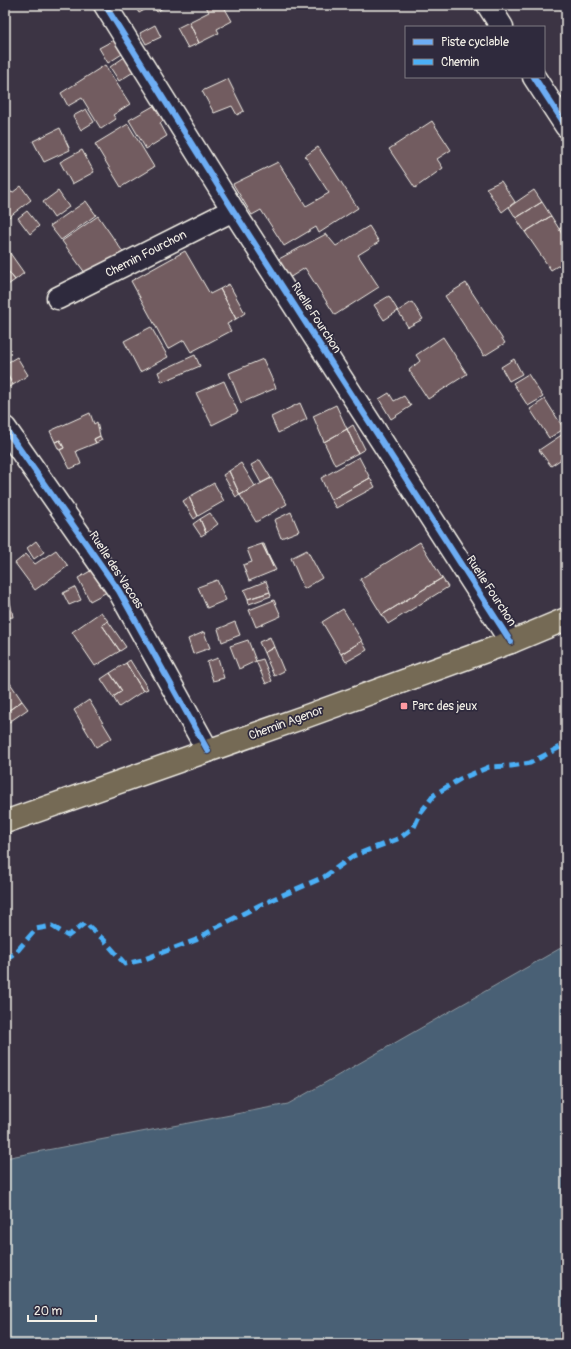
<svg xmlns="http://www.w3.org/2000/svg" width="571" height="1349" font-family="Pangolin,sans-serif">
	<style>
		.water { fill: #496074; stroke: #8d9aa2 }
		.building { fill: #725b61; stroke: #f4f1e8 }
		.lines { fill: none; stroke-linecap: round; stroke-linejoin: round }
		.minor-casing { stroke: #f4f1e8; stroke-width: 25 }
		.major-casing { stroke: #f4f1e8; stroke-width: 25 }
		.minor { stroke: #2f2a3d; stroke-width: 22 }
		.major { stroke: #756a55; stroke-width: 22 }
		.quiet { stroke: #4cb0f7; stroke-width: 5; stroke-dasharray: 10 5; stroke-linecap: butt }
		.cycleway-casing { stroke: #2f2a3d; stroke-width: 8 }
		.cycleway { stroke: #6dadf4; stroke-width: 6 }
		.poi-dot { fill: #ff9aa2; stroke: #2f2a3d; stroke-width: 1.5 }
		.labels { text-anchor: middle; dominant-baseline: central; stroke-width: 3.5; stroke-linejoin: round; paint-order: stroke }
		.street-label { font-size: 12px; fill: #f4f1e8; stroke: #2f2a3d }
		.poi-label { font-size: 12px; fill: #f4f1e8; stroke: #2f2a3d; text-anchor: start }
	</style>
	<rect width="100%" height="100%" fill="#3c3444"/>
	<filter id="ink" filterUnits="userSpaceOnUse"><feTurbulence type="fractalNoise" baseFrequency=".025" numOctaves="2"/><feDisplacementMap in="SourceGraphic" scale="8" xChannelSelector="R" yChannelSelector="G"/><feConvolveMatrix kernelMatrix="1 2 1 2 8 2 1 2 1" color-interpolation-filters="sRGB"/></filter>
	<g filter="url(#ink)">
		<path class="water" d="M566,945V1344H5V1158L288,1104Z"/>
		<path class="building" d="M134,5H149L150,7L139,13Z
			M152,5H167L157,12Z
			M205,5H223L232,21L217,29L219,33L199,43L189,22L209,12Z
			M189,22L199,43L188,48L177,28Z
			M155,25L161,37L146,44L140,33Z
			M114,40L122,54L108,63L99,48Z
			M126,56L135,71L119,81L110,67Z
			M105,65L130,104L113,115L116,119L101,129L82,98L68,106L61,93Z
			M228,79L244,111L237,115L232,106L214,113L202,91Z
			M157,104L166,119L160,123L167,136L146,149L129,120Z
			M86,109L94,122L81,130L73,116Z
			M432,121L451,150L437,159L443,168L415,188L389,149Z
			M128,124L154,167L121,187L95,144Z
			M60,128L70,150L44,162L33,141Z
			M318,147L358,208L319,233L316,227L284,246L261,210L252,215L233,184L278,162L306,206L329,193L305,156Z
			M82,150L94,172L72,184L60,162Z
			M501,181L515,202L502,212L486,188Z
			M6,186L12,193L21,186L31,200L5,220V187Z
			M534,190L542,202L516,218L509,207Z
			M58,191L69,207L54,218L43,202Z
			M86,201L96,215L61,240L50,226Z
			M542,202L551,216L525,232L516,218Z
			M27,211L39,226L30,234L18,218Z
			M98,216L123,252L88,277L62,241Z
			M551,216L566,240V261L551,270L525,232Z
			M566,225V240L559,229Z
			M369,226L379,242L358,255L379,287L335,315L305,268L289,278L277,260L326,234L336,246Z
			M5,246L24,273L15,280L5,267Z
			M185,251L210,294L220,289L236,319L227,324L231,331L191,352L184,340L168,349L131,281Z
			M5,267L15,280L5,287Z
			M466,283L505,343L484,356L445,296Z
			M229,284L245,313L236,319L220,289Z
			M389,296L398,311L384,320L374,305Z
			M412,302L423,319L408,327L398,311Z
			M151,327L168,357L140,372L124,341Z
			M443,337L467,374L428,399L409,370L420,361L416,355Z
			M195,355L200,366L162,382L158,372Z
			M17,357L28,375L13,385L5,371V364Z
			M263,359L276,388L241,403L229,373Z
			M514,359L522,374L509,381L501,367Z
			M5,371L13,385L5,389Z
			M528,374L543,397L528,406L513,383Z
			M224,381L238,412L212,425L196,393Z
			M389,393L394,401L404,396L411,406L391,419L379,399Z
			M545,399L564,429L549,438L530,409Z
			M300,403L307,419L278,433L271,417Z
			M336,405L347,429L324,442L313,416Z
			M90,413L94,424L97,422L100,436L94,439L96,443L76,451L81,464L70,469L60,450L64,448L60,440L55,442L50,431Z
			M353,425L365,449L358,453L347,429Z
			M347,429L358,453L335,465L324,442Z
			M566,432V456L551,466L539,450Z
			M100,436L102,440L96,443L94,439Z
			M60,440L64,448L59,450L55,442Z
			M359,457L370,478L331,500L321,478Z
			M260,460L271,478L261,483L251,465Z
			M241,463L255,486L240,495L229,471Z
			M229,471L240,495L236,497L223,475Z
			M271,478L287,504L256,522L240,495Z
			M370,478L375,487L336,508L331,500Z
			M214,483L224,501L198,516L189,497Z
			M189,497L198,516L194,519L183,501Z
			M291,512L299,531L281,538L274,520Z
			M210,513L218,524L206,533L200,519Z
			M200,519L206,533L201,536L193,524Z
			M36,541L44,552L34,559L27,548Z
			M420,542L442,578L382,615L360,579Z
			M262,544H264L273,567Z
			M262,544L276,570L249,581L243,565L252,562L247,549Z
			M56,550L68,566L35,590L15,563L26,554L35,564Z
			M307,550L322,578L304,589L291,558Z
			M94,569L107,592L90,601L78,578Z
			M442,578L448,587L388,624L382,615Z
			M217,580L226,600L207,608L198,587Z
			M266,581L270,592L248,599L244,590Z
			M75,587L81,600L69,605L63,593Z
			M8,591L13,617L5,618V592Z
			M270,592L271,596L249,604L248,599Z
			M274,600L281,616L256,627L249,610Z
			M343,609L362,641L341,654L322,622Z
			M101,612L108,621L102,625L120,651L95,666L72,632Z
			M108,621L126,647L120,651L102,625Z
			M235,622L240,635L222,642L218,629Z
			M204,632L210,648L193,654L188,639Z
			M270,637L274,647L264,653L259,642Z
			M248,640L256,661L239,669L230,646Z
			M362,641L367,650L346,662L341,654Z
			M274,647L284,671L274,676L264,653Z
			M218,658L224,678L213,681L207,662Z
			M263,659L272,681L266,684L256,661Z
			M130,660L148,689L143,691L126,663Z
			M126,663L143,691L119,707L113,697L122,691L110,673Z
			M110,673L122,691L113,697L101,679Z
			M6,677L22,701L5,713V678Z
			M89,700L112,738L96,747L74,710Z
			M22,701L28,709L5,725V713Z"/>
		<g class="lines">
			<g class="minor-casing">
				<path id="minor" d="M105,5L233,210L511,642
					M488,5L502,27
					M534,77L566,126
					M58,298L233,210
					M5,428L119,591L208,751"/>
			</g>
			<g class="major-casing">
				<path id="major" d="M5,822L307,716L511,642L566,619"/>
			</g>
			<use href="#minor" class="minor"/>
			<use href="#major" class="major"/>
			<path class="quiet" d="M5,960L18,950L36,929L52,926L68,936L85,923L104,940L125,964L142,960L196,940L217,927L260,905L324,877L353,856L400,838L414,827L421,812L434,795L460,779L489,767L511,766L530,763L566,744"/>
			<g class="cycleway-casing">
				<path id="cycleway" d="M105,5L233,210L511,642
					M534,77L566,126
					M5,428L119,591L208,751"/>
			</g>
			<use href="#cycleway" class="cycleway"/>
		</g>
	</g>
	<rect class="poi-dot" x="400" y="702" width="8" height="8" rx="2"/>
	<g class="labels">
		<g class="street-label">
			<text transform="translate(146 254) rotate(-27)">Chemin Fourchon</text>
			<text transform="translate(316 318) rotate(57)">Ruelle Fourchon</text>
			<text transform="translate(116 570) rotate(57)">Ruelle des Vacoas</text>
			<text transform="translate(491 591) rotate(57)">Ruelle Fourchon</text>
			<text transform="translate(286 723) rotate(-20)">Chemin Agenor</text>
		</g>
		<g class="poi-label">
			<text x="412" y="706">Parc des jeux</text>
		</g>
	</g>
	<rect width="571" height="1349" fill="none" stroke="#2f2a3d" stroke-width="20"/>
	<rect x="10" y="10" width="551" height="1329" fill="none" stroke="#f4f1e8" stroke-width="1.5" filter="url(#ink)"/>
	<rect x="405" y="26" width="140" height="52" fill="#2f2a3d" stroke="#7e7a81"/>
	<rect x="413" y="39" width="20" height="6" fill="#6dadf4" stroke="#7e7a81"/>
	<text x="441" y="46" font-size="12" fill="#f4f1e8">Piste cyclable</text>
	<rect x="413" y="59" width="20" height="6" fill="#4cb0f7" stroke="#7e7a81"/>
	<text x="441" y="66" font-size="12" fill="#f4f1e8">Chemin</text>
	<path d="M28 1315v6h68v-6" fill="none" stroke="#f4f1e8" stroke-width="2"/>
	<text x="34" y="1315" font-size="12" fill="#f4f1e8" stroke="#2f2a3d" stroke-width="3" paint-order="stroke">20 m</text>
</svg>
